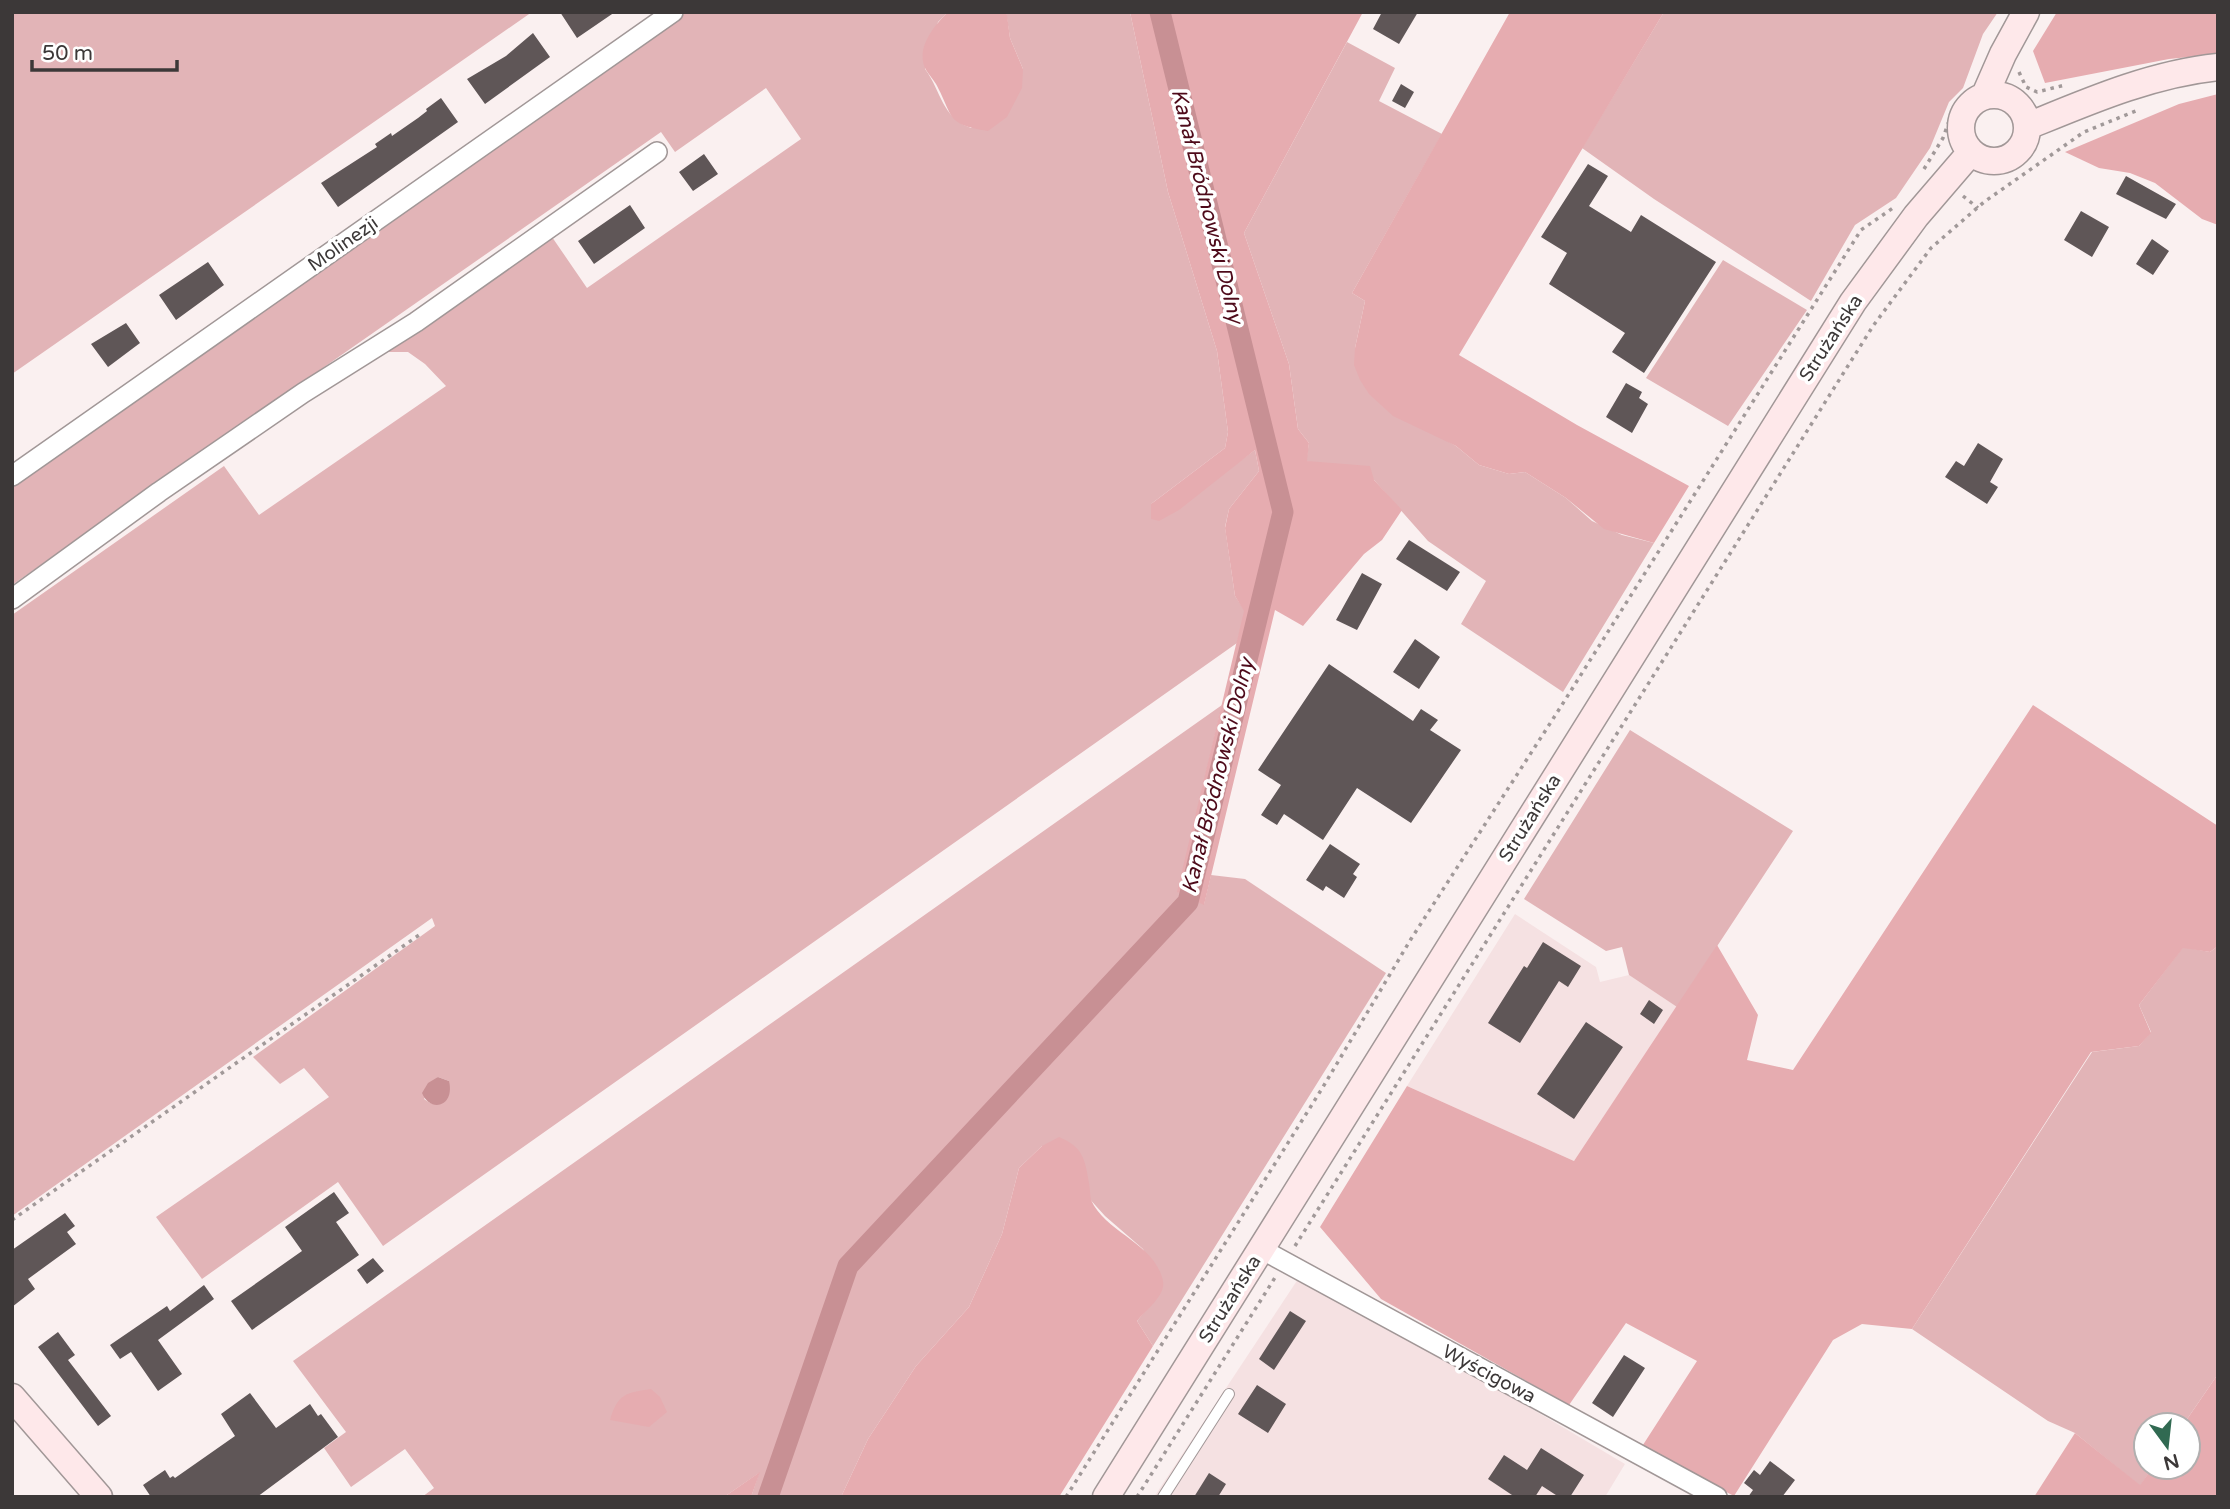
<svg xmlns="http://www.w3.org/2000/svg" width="2230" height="1509" font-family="'Varela Round',sans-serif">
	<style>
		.built { fill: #f5e1e2 }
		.green { fill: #e2b4b7; fill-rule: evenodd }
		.forest { fill: #e6acb0 }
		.water { fill: #c89094 }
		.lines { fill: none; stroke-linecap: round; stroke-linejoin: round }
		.canal { stroke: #c89094; stroke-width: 21 }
		.building { fill: #5f5657 }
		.lane-casing { stroke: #a19797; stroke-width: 12 }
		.street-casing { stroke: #a19797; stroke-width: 22 }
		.secondary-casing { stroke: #a19797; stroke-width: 29 }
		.path { stroke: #a19999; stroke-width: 3.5; stroke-dasharray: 3.5 5; stroke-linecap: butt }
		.lane { stroke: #fff; stroke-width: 10 }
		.street { stroke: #fff; stroke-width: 19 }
		.secondary { stroke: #fee8ea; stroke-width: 26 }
		.labels { text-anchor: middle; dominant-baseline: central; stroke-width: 7; stroke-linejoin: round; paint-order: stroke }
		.street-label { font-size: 19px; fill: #3c3838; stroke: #fff }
		.water-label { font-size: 21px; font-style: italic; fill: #4e0a1a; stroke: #fff }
	</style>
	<rect width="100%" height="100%" fill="#faf0f0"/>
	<path class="built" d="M1515,914L1596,967L1600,982L1629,975L1677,1007L1574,1161L1407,1086Z
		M1302,1273L1625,1464L1605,1497H1154Z"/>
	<path class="green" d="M12,12H532L12,374Z
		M687,12H948L938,22L925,69C942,92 941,117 971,128L1023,69L1010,38L1006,12H1130L1168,192L1217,351L1228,432L1225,448L1151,504L1230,468L1255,450L1259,471L1229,509L1225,527L1235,596L1245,611L1237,643L383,1246L338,1182L202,1279L156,1217L329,1097L304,1068L280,1084L253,1057L435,926L432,918L12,1216V615L224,466L259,515L446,386L425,364L408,352H388L552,237L587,288L801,139L766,88L675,152L661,132L12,585V486ZM438,1077L449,1081L437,1104L430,1103L424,1099Z
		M1664,12H1998L1983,34L1963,88L1949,102L1930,148L1896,198L1855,225L1811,301L1654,199L1582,148Z
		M1347,42L1395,68L1379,101L1442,134L1352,293L1365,301L1355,348L1442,438L1456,446L1479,465L1509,474L1525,472L1566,498L1592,521L1622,535L1654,543L1563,692L1461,624L1486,581L1428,541L1374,480L1306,461L1309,443L1298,429L1289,364L1244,233Z
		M1723,260L1807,310L1728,426L1646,378Z
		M1222,705L1178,892L1204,904L1211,875L1245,879L1386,973L1153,1346L1137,1321L1161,1292L1143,1249L1105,1216L1042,1146L1019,1168L1002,1234L969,1307L916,1366L868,1439L841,1497H751L759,1473L724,1497H422L434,1488L405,1449L351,1487L324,1448L346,1432L293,1361Z
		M1630,730L1793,831L1677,1007L1629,975L1622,947L1606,951L1524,899Z
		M2218,946V1374L2183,1425H2146V1467H2153L2140,1486L2075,1433L2048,1421L1912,1329L2092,1052L2139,1046L2151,1032L2139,1005L2183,947L2210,952Z"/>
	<path class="forest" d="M948,12H1006L1007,15L1010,38L1023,69L1022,88L1007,117L988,131C945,124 954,117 936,84C933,79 929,75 926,70C915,49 933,27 948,12Z
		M1130,12H1363L1244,233L1289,364L1298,429L1309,443L1307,461L1370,466L1374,480L1402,510L1382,540L1364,554L1303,626L1275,610L1204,905L1177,892L1244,611L1235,596L1225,528L1229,509L1259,471L1255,450L1179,510L1159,521L1151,519V504L1225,448L1228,432L1217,351L1168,192Z
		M1510,12H1664L1459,355L1577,425L1689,486L1654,543L1604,529L1566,498L1525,472L1509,474L1479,465L1456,446L1393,416L1369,394L1360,380L1354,365L1355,348L1365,301L1352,293Z
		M2057,12H2218V54L2169,59L2045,83L2033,51Z
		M2218,94V225L2202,219L2155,183L2130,173L2099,168L2065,152L2179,104Z
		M2033,705L2218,826V946L2210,952L2183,948L2139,1005L2151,1033L2139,1046L2091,1052L1912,1329L1862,1324L1833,1340L1734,1496L1641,1448L1697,1361L1626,1323L1569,1405L1381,1299L1320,1227L1407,1086L1574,1161L1717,945L1758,1015L1747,1060L1793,1070Z
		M1059,1137C1083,1147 1085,1159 1089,1183C1090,1188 1090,1195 1091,1200C1106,1233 1155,1243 1163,1281C1166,1295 1146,1310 1137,1321L1153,1346L1059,1497H841L868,1439L916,1366L969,1307L1002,1234L1019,1168L1042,1146Z
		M2218,1374V1497H2034L2075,1433L2140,1485L2153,1467H2188V1425H2183Z
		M651,1389L660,1397L667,1412L649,1427L610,1420C618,1393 626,1393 651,1389Z
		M760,1472L751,1497H724Z"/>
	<path class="water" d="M438,1077L449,1081C455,1107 430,1113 422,1093L428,1083Z"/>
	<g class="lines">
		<path class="canal" d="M768,1497L848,1266L1188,902L1283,512L1160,12"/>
	</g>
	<path class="building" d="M560,12H615L577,38Z
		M1382,12H1418L1399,44L1373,29Z
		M533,33L550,57L485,104L467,79L506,56Z
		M1401,84L1414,92L1405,108L1392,101Z
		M441,98L458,122L338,207L321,183L377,147L375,144L391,133L392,136L418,118L427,111L426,109Z
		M704,154L718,174L693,191L679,172Z
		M1588,164L1608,176L1589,206L1631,232L1641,215L1716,262L1644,373L1612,352L1625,333L1549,284L1567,253L1541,237Z
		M2126,176L2176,204L2166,219L2116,194Z
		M630,205L645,228L594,264L578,241Z
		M2081,211L2109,227L2092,257L2064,240Z
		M2152,239L2169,251L2153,275L2136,264Z
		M208,262L224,285L176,320L159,295Z
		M126,323L140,343L108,367L91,344Z
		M1626,383L1642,392L1639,398L1648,404L1632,433L1606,417Z
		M1978,443L2003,459L1990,482L1998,487L1987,504L1945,477L1956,461L1964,466Z
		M1409,540L1460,572L1447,591L1396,559Z
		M1362,573L1382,584L1357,630L1336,620Z
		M1415,639L1440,657L1419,689L1393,672Z
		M1329,664L1413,721L1421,709L1438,720L1430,730L1461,750L1411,823L1357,788L1323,840L1284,814L1277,825L1261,815L1281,785L1258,770Z
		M1330,844L1360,864L1353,874L1357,877L1344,898L1326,886L1323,891L1306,880Z
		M1543,942L1581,966L1568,987L1559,981L1520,1043L1488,1023L1524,966L1527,968Z
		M1649,1000L1663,1010L1654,1024L1640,1014Z
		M1586,1022L1623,1047L1574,1119L1537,1094Z
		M334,1192L349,1213L336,1222L359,1255L252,1330L231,1301L302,1251L285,1227Z
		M65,1213L75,1226L67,1232L76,1244L28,1279L35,1289L12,1307V1250Z
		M373,1258L384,1271L367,1284L357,1270Z
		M204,1285L214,1299L158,1340L182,1374L158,1391L131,1352L120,1359L110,1345L167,1306L170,1311Z
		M1290,1311L1306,1321L1274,1370L1259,1359Z
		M58,1332L75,1355L68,1360L111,1416L98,1426L38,1347Z
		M1624,1355L1645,1368L1613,1417L1592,1403Z
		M1257,1385L1286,1404L1268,1433L1238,1414Z
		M250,1393L276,1428L310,1404L318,1416L321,1414L338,1437L257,1497H151L143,1485L165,1470L170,1478L173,1476L175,1478L235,1436L221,1414Z
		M1541,1448L1584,1475L1570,1497H1559L1542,1486L1535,1497H1515L1488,1479L1504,1455L1527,1470Z
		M1770,1461L1795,1480L1782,1497H1748L1753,1490L1744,1483L1754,1470L1760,1475Z
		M1209,1473L1226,1484L1218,1497H1194Z"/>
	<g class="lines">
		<g class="lane-casing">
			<path id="lane" d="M1163,1497L1229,1394"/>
		</g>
		<g class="street-casing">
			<path id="street" d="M12,476L673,12
				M12,599L159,492L303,393L416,322L657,152
				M1261,1249L1717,1497"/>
		</g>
		<g class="secondary-casing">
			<path id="secondary" d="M1961 128a33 33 0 1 1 66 0a33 33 0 1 1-66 0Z
				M1985,95L2003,54L2026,12
				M2028,126C2089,101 2151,74 2218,67
				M12,1397L99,1497
				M1106,1497L1853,302L1916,216L1971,152"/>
		</g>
		<path class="path" d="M2019,72L2026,87L2037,92L2065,85
			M1924,169L1943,138L1954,107L1963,97
			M1963,196L1978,208
			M12,1220L422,933
			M1295,1246L1873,326L1931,248L1984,202L2084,132L2138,110
			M1066,1497L1323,1087L1411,939L1560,708L1861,230L1893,208
			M1137,1497L1276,1276"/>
		<use href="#lane" class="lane"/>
		<use href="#street" class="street"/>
		<use href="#secondary" class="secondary"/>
	</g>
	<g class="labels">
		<g class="street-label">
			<text transform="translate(343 244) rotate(-35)">Molinezji</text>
			<text transform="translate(1831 338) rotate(-57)">Strużańska</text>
			<text transform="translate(1530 818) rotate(-58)">Strużańska</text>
			<text transform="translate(1230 1299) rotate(-58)">Strużańska</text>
			<text transform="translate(1489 1374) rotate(28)">Wyścigowa</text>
		</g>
		<g class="water-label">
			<text transform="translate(1207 206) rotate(76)">Kanał Bródnowski Dolny</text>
			<text transform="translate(1218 776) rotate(-76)">Kanał Bródnowski Dolny</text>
		</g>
	</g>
	<rect width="2230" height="1509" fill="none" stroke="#3c3838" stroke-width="28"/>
	<g transform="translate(2167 1446) rotate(165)"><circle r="33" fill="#ffffff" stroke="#b1afaf" stroke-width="2"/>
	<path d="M0-5L12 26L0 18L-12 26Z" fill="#316a52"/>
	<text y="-10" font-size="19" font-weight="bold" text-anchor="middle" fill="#3c3838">N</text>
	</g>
	<path d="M32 60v10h145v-10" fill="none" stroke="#3c3838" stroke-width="3.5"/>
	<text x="42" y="60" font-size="21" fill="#3c3838" stroke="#ffffff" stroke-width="5" paint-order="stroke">50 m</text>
</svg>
